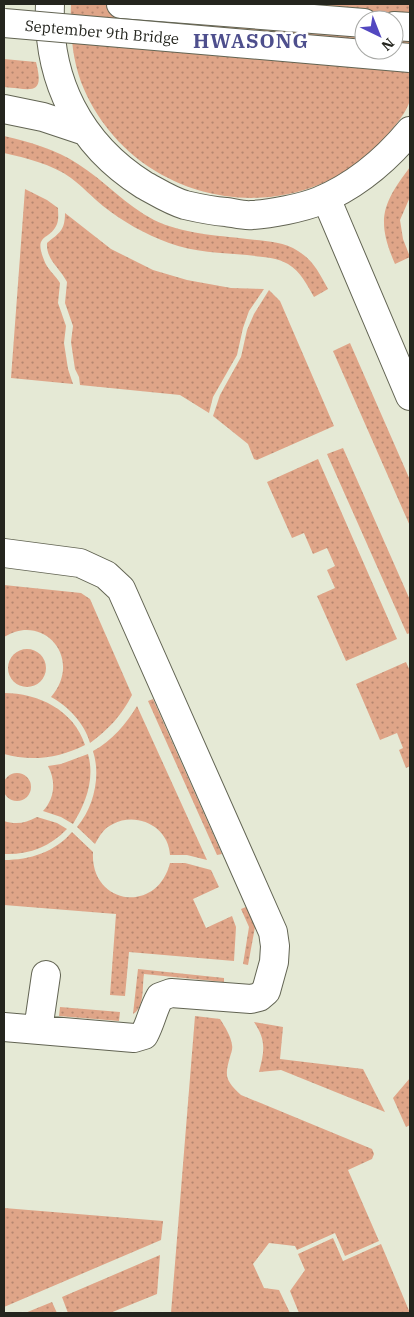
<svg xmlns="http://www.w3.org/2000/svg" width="414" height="1317" font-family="'IBM Plex Serif',serif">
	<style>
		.grass { fill: url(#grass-dots); fill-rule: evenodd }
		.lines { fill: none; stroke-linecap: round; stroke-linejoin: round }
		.minor-casing { stroke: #626453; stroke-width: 30 }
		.major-casing { stroke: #626453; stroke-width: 30 }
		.highway-casing { stroke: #626453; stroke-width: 30 }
		.minor { stroke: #fff; stroke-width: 28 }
		.major { stroke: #fff; stroke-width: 28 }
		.highway { stroke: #fff; stroke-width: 28 }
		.highway-bridge-casing { stroke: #626453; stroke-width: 30; stroke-linecap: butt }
		.highway-bridge { stroke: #fff; stroke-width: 28 }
		.labels { text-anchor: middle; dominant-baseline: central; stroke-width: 5; stroke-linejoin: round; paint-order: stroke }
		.street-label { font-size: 15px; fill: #24251e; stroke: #fff }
		.district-label { font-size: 20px; font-weight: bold; letter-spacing: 1px; fill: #4e4f8d; stroke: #fff }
	</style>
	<defs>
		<pattern id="grass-dots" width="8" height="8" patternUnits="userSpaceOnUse" patternTransform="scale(1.25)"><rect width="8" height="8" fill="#dfa588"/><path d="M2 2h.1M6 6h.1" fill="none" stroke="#b5866f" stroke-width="1.8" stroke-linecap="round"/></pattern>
	</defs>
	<rect width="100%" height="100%" fill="#e5e9d5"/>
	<path class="grass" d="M71,4H410C410,25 410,47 410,68C410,78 412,89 410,99C408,113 388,134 378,145C286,238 128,203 81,82C72,57 70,30 71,4ZM364,20H394V50H364Z
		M4,59L36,62C45,97 31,89 4,87Z
		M4,136C29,142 56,149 78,164C105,181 125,205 154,220C183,234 215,235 247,239C264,241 283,241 298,251C313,260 320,274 328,289L314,297C307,285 301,272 288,264C277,257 260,257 247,255C222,253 193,252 169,243C145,234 123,222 103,206C92,197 82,186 71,178C52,164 26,158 4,153Z
		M410,167V197L400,220L403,239L410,257L395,264C376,220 382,204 410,167Z
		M25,189L47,200L58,208C58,213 59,219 57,224C50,241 33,233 44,260C47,269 55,275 60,283L58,303L66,326L64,343L68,369L73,384L11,378Z
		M65,213L111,249L153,270L187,280L231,288L264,289L249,311L243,328L237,355L213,397L209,413L180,395L80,385L79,377L75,369L71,342L73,326L65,303L67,282C60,268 46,260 47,243C59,233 65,231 65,213Z
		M269,290L280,301L334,426L257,460L254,459L248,444L213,416L220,395L241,357L247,330L254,314Z
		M350,343L410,480V526L333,351Z
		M343,448L410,600V633L407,634L327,454Z
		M318,459L397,639L346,661L317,596L335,588L327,570L335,566L327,548L313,554L304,533L292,538L267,482Z
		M4,585L81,593L90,599L132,695C122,715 108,730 90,743C85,724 68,706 51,697C84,658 43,612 4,637Z
		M8 668a19 19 0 1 1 38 0a19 19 0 1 1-38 0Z
		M406,662L410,671V766L406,768L399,750L403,748L397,733L380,740L356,684Z
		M4,693C38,693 74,710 85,745C60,758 31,762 4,754Z
		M153,699L222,854L217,855L148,701Z
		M137,706L207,860L187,855H170C169,827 137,811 113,824C104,828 100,835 95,844L77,827C94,807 101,776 93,751C112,741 126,724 137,706Z
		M88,754C95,779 86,803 73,824L61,817L43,811C55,798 56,781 48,766L61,764Z
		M3 787a14 14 0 1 1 28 0a14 14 0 1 1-28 0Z
		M37,817L57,823L67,829C50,847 28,855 4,854V821C16,825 26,823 37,817Z
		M72,832L93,852C90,905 157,915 170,863H185L211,870L219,887L193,899L206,928L232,916L236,927L234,961L129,952L125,996L110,995L116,914L4,905V860C30,860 55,852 72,832Z
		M246,907L255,927L248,965L243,964L249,927L241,909Z
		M138,969L224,978V982L144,974C142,985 145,1008 133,1014Z
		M60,1007L120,1012L119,1021L59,1016Z
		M195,1016L220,1019C225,1027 231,1036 232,1045C233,1049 231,1053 230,1057C224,1077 226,1081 241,1095L372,1149L374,1154L372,1159L348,1170L379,1241L345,1256L335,1233L297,1250L295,1246L269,1243L253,1264L264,1288L279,1290L290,1313H171Z
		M254,1022L283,1027L280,1059L363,1069L385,1112L281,1070L259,1072C264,1052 267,1041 254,1022Z
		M410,1078V1125L406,1127L393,1098Z
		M4,1208L163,1221L161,1240L4,1307Z
		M333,1238L343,1261L381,1244L410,1313H299L290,1291L305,1270L298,1254Z
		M160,1255L157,1294L110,1313H68L62,1297Z
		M52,1302L57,1313H25Z"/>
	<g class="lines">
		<g class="minor-casing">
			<path id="minor" d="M4,553L80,563L106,575L121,589L273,932L275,946L274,962L266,991L259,997L251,999L171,993L160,997C153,1009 151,1022 144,1035L134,1038L4,1027
				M38,1030L46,975"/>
		</g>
		<g class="major-casing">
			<path id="major" d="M50,4C47,80 79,144 144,185C157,192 171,201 185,205C198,208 212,211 226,212C234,213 244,216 252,215C270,214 302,208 319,201C355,186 385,161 410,131
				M4,109L43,117L85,131
				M326,198L410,396"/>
		</g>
		<g class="highway-casing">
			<path id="highway" d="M121,4L364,23
				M394,26L410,27"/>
		</g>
		<use href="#minor" class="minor"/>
		<use href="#major" class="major"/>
		<use href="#highway" class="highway"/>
		<g class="highway-bridge-casing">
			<path id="highway-bridge" d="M4,23L410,58"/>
		</g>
		<use href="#highway-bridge" class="highway-bridge"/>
	</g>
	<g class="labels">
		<g class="street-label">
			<text transform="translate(102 32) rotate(5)">September 9th Bridge</text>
		</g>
		<g class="district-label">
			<text x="251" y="40">HWASONG</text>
		</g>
	</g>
	<rect width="414" height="1317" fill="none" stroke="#24251e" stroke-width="10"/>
	<g transform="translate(379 35) rotate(137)"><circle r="24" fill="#ffffff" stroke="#a7a8a5"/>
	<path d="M0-4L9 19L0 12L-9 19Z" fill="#5348c0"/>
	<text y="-8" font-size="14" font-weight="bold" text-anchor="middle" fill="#24251e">N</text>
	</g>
</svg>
